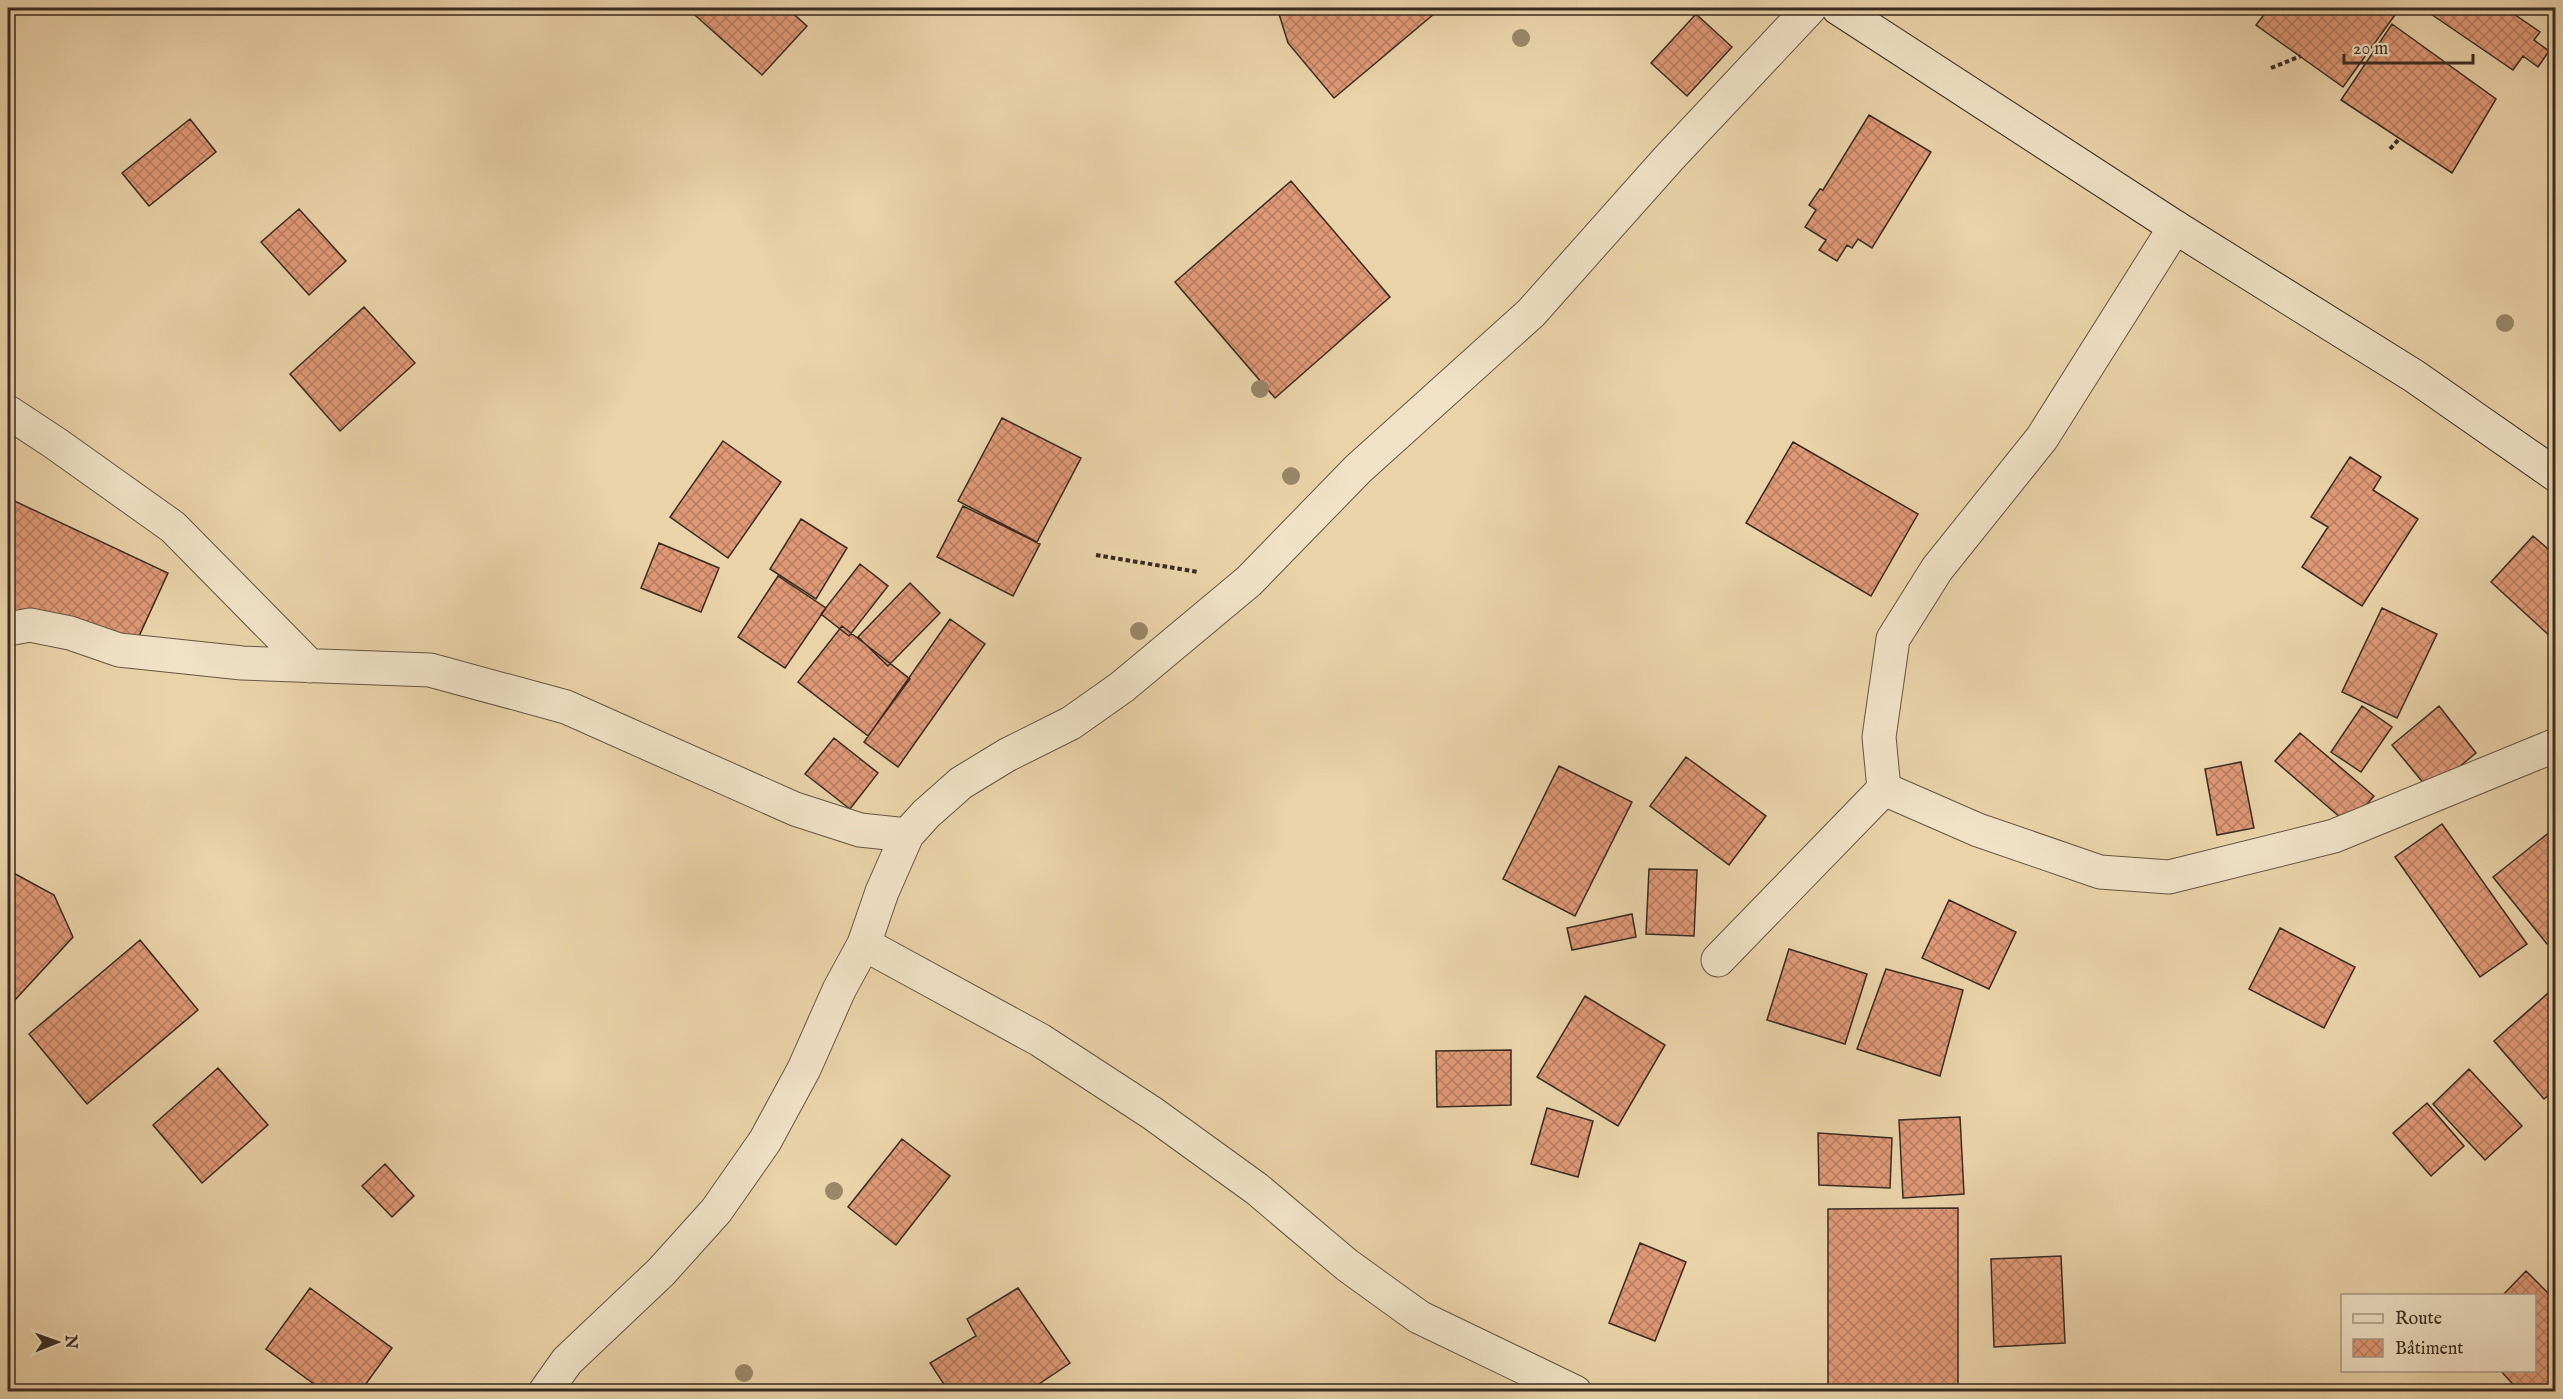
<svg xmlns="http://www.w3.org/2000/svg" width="2563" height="1399" font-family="'IM FELL English',serif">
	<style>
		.building { fill: url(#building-cross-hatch); stroke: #392b21; stroke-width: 1.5 }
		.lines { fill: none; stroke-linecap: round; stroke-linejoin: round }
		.minor-casing { stroke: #655543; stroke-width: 35 }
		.secondary-casing { stroke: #392b21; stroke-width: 35 }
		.path { stroke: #392b21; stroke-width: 4; stroke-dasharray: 4.5 3; stroke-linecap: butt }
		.minor { stroke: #f1e2c7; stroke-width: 33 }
		.secondary { stroke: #f1e2c7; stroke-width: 33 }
		.tree { fill: #988769 }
	</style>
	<defs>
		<pattern id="building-cross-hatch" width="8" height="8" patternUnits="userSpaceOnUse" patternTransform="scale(1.5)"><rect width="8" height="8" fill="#df9976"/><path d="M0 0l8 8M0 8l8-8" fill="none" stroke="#b67d60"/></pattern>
	</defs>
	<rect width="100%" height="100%" fill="#ead3a9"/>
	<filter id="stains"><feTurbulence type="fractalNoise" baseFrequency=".00333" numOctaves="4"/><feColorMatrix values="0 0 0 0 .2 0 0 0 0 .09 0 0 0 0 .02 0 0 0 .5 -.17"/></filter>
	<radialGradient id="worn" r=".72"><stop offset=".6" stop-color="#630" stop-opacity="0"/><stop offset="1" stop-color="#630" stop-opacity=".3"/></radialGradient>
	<path class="building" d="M687,8H787L807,26L762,75Z
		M1286,8H1441L1334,98L1288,43L1279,14Z
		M2269,8H2400L2343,87L2256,25Z
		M2427,8H2505L2540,32L2534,40L2549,51L2538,67L2523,56L2513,70L2425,10Z
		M1696,14L1732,47L1687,96L1651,63Z
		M2392,24L2496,99L2452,173L2341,100Z
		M1869,115L1931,152L1872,248L1858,239L1852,248L1847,245L1837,261L1819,250L1826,240L1805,227L1816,210L1809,205L1820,189L1823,190Z
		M190,119L216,152L149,206L122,173Z
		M1291,181L1390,297L1275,398L1175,282Z
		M299,209L346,261L309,295L261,242Z
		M364,307L415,363L340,431L290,374Z
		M1002,418L1081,458L1037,542L958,501Z
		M723,441L781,482L728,558L670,517Z
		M1793,442L1918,514L1871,596L1746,523Z
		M2350,457L2381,477L2373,490L2418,519L2362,606L2302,567L2328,527L2311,517Z
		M8,498L168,573L134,647L8,612Z
		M963,506L1040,544L1013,596L937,557Z
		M801,519L847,548L816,599L770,569Z
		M2533,536L2556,556V633L2551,637L2491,582Z
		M659,543L719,568L701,612L641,588Z
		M860,564L888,586L849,636L821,614Z
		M778,576L826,608L785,668L738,637Z
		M910,583L940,613L888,666L858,637Z
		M2382,608L2437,634L2397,718L2342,692Z
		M950,619L985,644L898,767L864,742Z
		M842,626L910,679L868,736L798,682Z
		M2362,706L2392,727L2361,772L2331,752Z
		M2439,706L2476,753L2430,791L2392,745Z
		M2300,733L2374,796L2349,825L2275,761Z
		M834,738L878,773L850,809L805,774Z
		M1686,757L1766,816L1729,865L1650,806Z
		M2241,762L2254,828L2217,835L2205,769Z
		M1559,766L1632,802L1575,916L1503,879Z
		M2442,824L2527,944L2480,977L2395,857Z
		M2556,827V937L2547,944L2493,877Z
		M1649,869L1697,870L1694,936L1646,934Z
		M8,870L54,895L73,937L13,1002L8,996Z
		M1949,900L2016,932L1989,989L1922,958Z
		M1632,914L1636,937L1572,950L1567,928Z
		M2280,928L2355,967L2324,1028L2249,989Z
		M140,940L198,1010L87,1104L29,1034Z
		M1789,949L1867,974L1845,1044L1767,1020Z
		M1886,969L1963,990L1940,1076L1857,1049Z
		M2556,986V1089L2544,1099L2494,1041Z
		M1585,996L1665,1045L1618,1126L1537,1077Z
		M1511,1050V1105L1437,1107L1436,1051Z
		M218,1068L268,1125L202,1183L153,1125Z
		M2469,1069L2522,1126L2485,1160L2433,1104Z
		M2427,1103L2464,1146L2431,1176L2393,1133Z
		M1547,1108L1593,1121L1578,1177L1531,1164Z
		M1960,1117L1964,1194L1903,1198L1899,1120Z
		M1818,1133L1892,1138L1890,1188L1819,1185Z
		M902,1139L950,1176L896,1245L848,1207Z
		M385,1164L414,1196L392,1217L362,1186Z
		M1958,1208V1392H1828V1209Z
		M1640,1243L1686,1262L1655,1341L1609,1323Z
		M2061,1256L2065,1343L1994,1347L1991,1259Z
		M2526,1271L2556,1301V1392H2520L2500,1370H2534V1296H2502Z
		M310,1288L392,1348L360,1392H325L266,1349Z
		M1018,1288L1070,1363L1027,1392H949L930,1363L976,1336L967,1319Z"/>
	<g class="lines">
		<g class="minor-casing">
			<path id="minor" d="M8,412L55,443L173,527L310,666
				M8,629L30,625L70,633L119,650L242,663L430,670L566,707L795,809L860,830L907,835
				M1884,789L1978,830L2100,872L2169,877L2334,836L2556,745
				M864,944L1040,1040L1152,1113L1257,1189L1347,1265L1419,1317L1575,1392
				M1718,960L1884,789L1879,737L1893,639L1937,569L2042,438L2175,227
				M545,1392L567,1361L661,1272L716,1211L765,1141L804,1069L839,990L864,944L882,892L907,835L926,814L961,783L1007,755L1071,723L1122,687L1249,581L1358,469L1531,313L1669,158L1810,8"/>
		</g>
		<g class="secondary-casing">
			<path id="secondary" d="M1838,8L2175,227L2414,376L2556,475"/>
		</g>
		<path class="path" d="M2271,68L2301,56
			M2390,149L2400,138
			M1096,555L1198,572"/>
		<use href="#minor" class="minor"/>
		<use href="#secondary" class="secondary"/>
	</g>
	<g class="tree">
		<circle cx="1521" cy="38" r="9"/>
		<circle cx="2505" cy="323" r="9"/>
		<circle cx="1260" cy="389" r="9"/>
		<circle cx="1291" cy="476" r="9"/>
		<circle cx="1139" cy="631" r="9"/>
		<circle cx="834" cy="1191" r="9"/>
		<circle cx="744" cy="1373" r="9"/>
	</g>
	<rect width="2563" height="1399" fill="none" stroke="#ead3a9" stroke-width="30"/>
	<rect x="9" y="9" width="2545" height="1381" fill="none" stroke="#392b21" stroke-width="3"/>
	<rect x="15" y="15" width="2533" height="1369" fill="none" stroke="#392b21" stroke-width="1.5"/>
	<rect x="2341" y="1294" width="195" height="78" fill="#f1e2c7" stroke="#a79985" stroke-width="1.5"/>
	<rect x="2353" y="1314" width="30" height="9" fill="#f1e2c7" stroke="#a79985" stroke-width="1.5"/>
	<text x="2395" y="1324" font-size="18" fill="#392b21">Route</text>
	<rect x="2353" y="1339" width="30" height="18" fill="url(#building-cross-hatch)" stroke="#a79985" stroke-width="1.5"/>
	<text x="2395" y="1354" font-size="18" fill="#392b21">Bâtiment</text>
	<g transform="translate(57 1342) rotate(89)" stroke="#f1e2c7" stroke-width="4.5" paint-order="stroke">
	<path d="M0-4.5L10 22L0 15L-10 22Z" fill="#392b21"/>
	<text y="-9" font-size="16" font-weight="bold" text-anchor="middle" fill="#392b21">N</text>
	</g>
	<path d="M2344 54v9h129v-9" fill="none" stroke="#392b21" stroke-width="3"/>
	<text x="2353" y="54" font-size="18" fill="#392b21" stroke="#f1e2c7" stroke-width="4.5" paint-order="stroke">20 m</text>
	<rect width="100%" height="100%" filter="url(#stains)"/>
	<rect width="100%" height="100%" fill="url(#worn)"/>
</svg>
